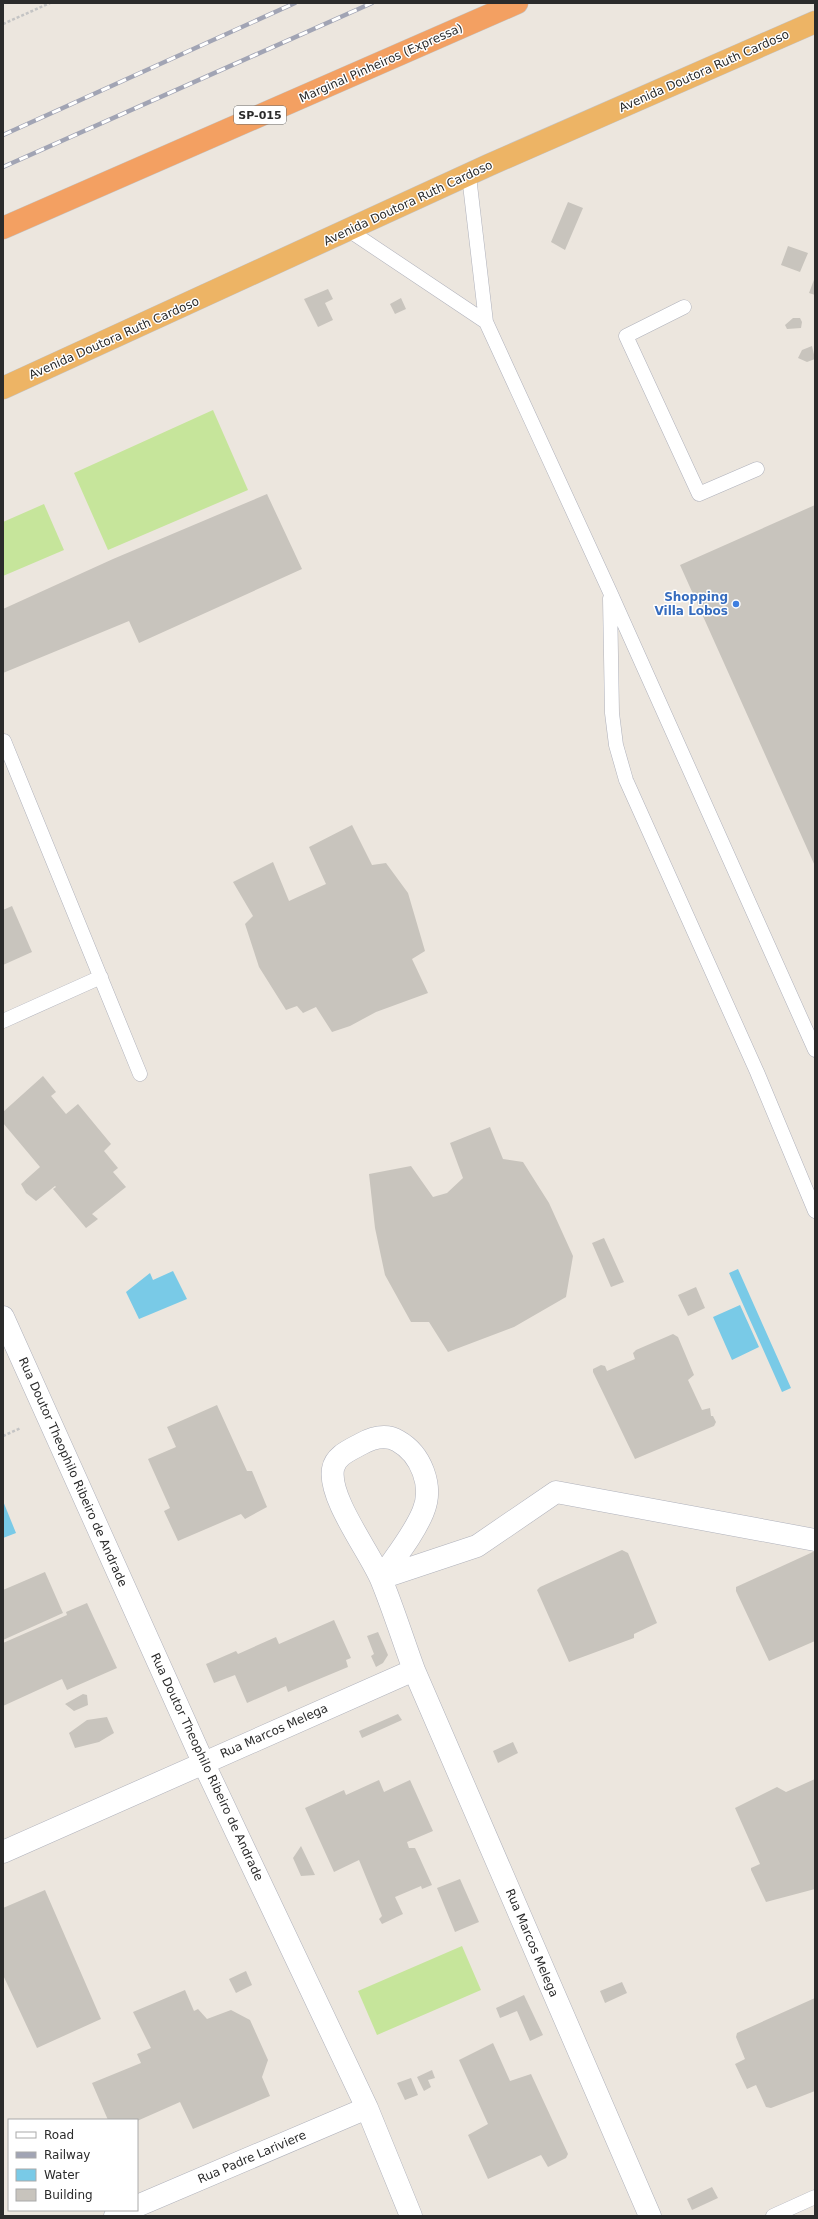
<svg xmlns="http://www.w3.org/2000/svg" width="818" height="2219" font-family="'DejaVu Sans',sans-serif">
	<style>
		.pitch { fill: #c6e59b }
		.water { fill: #79cae7 }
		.building { fill: #c8c4bd }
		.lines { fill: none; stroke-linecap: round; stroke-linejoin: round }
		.service-casing { stroke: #afb1bb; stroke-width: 15 }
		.minor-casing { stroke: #afb1bb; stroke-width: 23 }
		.trunk-casing { stroke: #c4c4c4; stroke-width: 23 }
		.motorway-casing { stroke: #c4c4c4; stroke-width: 23 }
		.path { stroke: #c4c4c4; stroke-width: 2.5; stroke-dasharray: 3 2; stroke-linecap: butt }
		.service { stroke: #fff; stroke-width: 14 }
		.minor { stroke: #fff; stroke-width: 22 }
		.trunk { stroke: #edb465; stroke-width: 22 }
		.motorway { stroke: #f3a062; stroke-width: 22 }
		.rail-casing { stroke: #a1a4b4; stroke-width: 4.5 }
		.rail { stroke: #fff; stroke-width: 3; stroke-dasharray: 9; stroke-linecap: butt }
		.shop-dot { fill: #3f7fe0; stroke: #fff; stroke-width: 1.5 }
		.labels { text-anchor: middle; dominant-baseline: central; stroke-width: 3; stroke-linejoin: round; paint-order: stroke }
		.shield { fill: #fff; stroke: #6b6b6b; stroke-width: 1 }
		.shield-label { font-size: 11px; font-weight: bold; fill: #2b2b2b }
		.street-label { font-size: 12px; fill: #2b2b2b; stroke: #fff }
		.shop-label { font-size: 12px; font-weight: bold; fill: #366cbe; stroke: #fff; text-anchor: end }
	</style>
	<rect width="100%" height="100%" fill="#ece6de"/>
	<path class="pitch" d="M213,410L248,490L108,550L74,473Z
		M44,504L64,550L3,576V522Z
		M462,1946L481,1990L377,2035L358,1991Z"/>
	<path class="water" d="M738,1269L791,1388L782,1392L729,1273Z
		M173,1271L187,1299L139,1319L126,1292L150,1273L153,1280Z
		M740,1305L759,1347L732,1360L713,1317Z
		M3,1501L16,1533L3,1538Z"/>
	<path class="building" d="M568,202L583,208L565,250L551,242Z
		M788,246L808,253L800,272L781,265Z
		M815,277V295L809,293Z
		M328,289L333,299L325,303L333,320L318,327L304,299Z
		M401,298L406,309L395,314L390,304Z
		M793,318H800L802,322L801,328L787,329L785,325Z
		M812,346L815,359L807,362L798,358L802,350Z
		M267,494L302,569L139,643L129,621L3,673V609L113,559Z
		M815,505V866L680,565Z
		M352,825L372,865L386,863L408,893L425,951L412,959L428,993L376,1012L350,1026L332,1032L316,1007L303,1013L297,1006L286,1010L259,967L245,924L253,916L233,882L273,862L289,901L326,884L309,847Z
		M12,906L32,952L3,965V910Z
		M43,1076L56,1092L51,1096L66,1114L78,1104L111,1144L104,1151L118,1168L113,1172L126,1187L92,1214L98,1219L86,1228L53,1189L56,1187L55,1186L36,1201L26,1193L21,1184L40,1167L3,1123V1112Z
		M490,1127L503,1159L523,1162L549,1203L573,1256L566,1297L514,1327L448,1352L429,1322H411L385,1275L375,1228L369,1174L411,1166L433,1197L447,1193L463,1178L450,1143Z
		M604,1238L624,1282L611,1287L592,1243Z
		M696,1287L705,1308L688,1316L678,1295Z
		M673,1334L678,1337L694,1375L688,1380L702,1410L710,1408L711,1416H713L716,1422L714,1426L635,1459L593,1372V1369L601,1365L605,1366L607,1371L635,1359L633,1353L636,1350Z
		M217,1405L247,1471H252L267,1507L245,1519L241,1514L178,1541L164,1511L170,1508L148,1459L176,1447L167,1427Z
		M622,1550L628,1553L657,1623L634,1634V1638L569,1662L537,1590L540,1587Z
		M815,1551V1641L769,1661L736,1591V1587Z
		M45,1572L63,1613L3,1640V1590Z
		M87,1603L117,1668L67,1690L62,1679L3,1706V1643L67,1615L66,1612Z
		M334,1620L351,1658L346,1660L348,1667L288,1692L286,1686L247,1703L235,1675L214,1683L206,1664L236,1651L238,1654L276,1637L279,1644Z
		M378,1632L388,1655L383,1663L376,1667L371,1656L374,1654L367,1636Z
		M83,1694L87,1695L88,1705L74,1711L65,1704Z
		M398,1714L402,1720L362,1738L359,1731Z
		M107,1717L114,1733L99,1742L75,1748L69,1733L87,1720Z
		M513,1742L518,1753L498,1763L493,1751Z
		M815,1779V1889L766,1902L751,1870V1868L760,1864L735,1808L777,1787L786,1792Z
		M379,1780L384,1792L410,1780L433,1831L407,1842L409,1848H415L417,1852L432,1885L422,1889L421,1886L395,1897L403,1914L382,1924L379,1919L382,1916L359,1860L334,1872L305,1808L344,1790L346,1795Z
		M301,1846L315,1875L301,1876L293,1858Z
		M460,1879L479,1922L455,1932L437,1888Z
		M45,1890L101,2019L37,2048L3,1975V1908Z
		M246,1971L252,1985L236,1993L229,1979Z
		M622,1982L627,1993L605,2003L600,1991Z
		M185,1990L194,2011L198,2009L207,2019L231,2010L250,2020L268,2060L262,2077L270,2096L193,2129L180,2102L137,2121L108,2120L92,2083L141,2063L137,2054L151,2048L133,2012Z
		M524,1995L543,2035L530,2041L517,2011L500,2018L496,2008Z
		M815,1998V2091L771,2108L766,2107L756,2085L747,2089L735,2064L745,2059L736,2037L737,2033Z
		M493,2043L510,2081L531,2074L568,2154L566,2158L548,2167L541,2155L488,2179L468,2135L488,2124L459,2060Z
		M432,2070L435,2078L428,2080L431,2087L424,2091L417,2077Z
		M411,2078L418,2095L405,2100L397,2083Z
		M712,2187L718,2198L692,2210L687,2199Z"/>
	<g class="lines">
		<g class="service-casing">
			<path id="service" d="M469,176L486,322L610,592L815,1050
				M350,231L486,322
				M684,307L626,336L699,494L757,469
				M610,598L612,713L616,745L626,780L757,1072L815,1211
				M4,741L140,1074
				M3,1021L101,977
				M773,2216L815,2197"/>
		</g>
		<g class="minor-casing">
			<path id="minor" d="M3,1317L203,1762L367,2108L411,2216
				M381,1578C395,1557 413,1536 423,1512C434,1486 421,1454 398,1441C386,1434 372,1438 361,1444C350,1450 335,1456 333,1469C328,1498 369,1551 381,1579C393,1608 403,1640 414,1670L650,2216
				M381,1578L477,1546L556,1492L815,1540
				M3,1852L414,1670
				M137,2206L367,2108
				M115,2216L129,2210"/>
		</g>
		<g class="trunk-casing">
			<path id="trunk" d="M3,388L489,165L815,22"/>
		</g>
		<g class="motorway-casing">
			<path id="motorway" d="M3,228L517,3"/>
		</g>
		<path class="path" d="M3,24L50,3
			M3,1436L21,1428"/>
		<use href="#service" class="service"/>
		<use href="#minor" class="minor"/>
		<use href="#trunk" class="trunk"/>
		<use href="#motorway" class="motorway"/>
		<g class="rail-casing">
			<path id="rail" d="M3,135L295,3
				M3,167L372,3"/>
		</g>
		<use href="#rail" class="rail"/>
	</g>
	<circle class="shop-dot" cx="736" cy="604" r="4"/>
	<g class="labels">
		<rect class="shield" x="234" y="106" width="52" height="18" rx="3"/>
		<g class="shield-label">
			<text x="260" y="115">SP-015</text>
		</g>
		<g class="street-label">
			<text transform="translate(381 63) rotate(-24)">Marginal Pinheiros (Expressa)</text>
			<text transform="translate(704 71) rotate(-24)">Avenida Doutora Ruth Cardoso</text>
			<text transform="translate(408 203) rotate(-25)">Avenida Doutora Ruth Cardoso</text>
			<text transform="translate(114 338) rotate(-24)">Avenida Doutora Ruth Cardoso</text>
			<text transform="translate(73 1472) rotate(66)">Rua Doutor Theophilo Ribeiro de Andrade</text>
			<text transform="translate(274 1731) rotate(-24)">Rua Marcos Melega</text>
			<text transform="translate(207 1767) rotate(65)">Rua Doutor Theophilo Ribeiro de Andrade</text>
			<text transform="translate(532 1943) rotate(67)">Rua Marcos Melega</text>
			<text transform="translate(252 2157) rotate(-23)">Rua Padre Lariviere</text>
		</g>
		<g class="shop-label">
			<text x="728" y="597">Shopping<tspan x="728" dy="14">Villa Lobos</tspan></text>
		</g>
	</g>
	<rect width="818" height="2219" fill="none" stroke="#2b2b2b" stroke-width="8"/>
	<rect x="8" y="2119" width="130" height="92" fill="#ffffff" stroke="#aaaaaa"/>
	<rect x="16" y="2132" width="20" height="6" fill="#ffffff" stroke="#aaaaaa"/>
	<text x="44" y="2139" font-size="12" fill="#2b2b2b">Road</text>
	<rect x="16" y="2152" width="20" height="6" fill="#a1a4b4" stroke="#aaaaaa"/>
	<text x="44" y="2159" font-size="12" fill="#2b2b2b">Railway</text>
	<rect x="16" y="2169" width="20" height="12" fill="#79cae7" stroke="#aaaaaa"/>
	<text x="44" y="2179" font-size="12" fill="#2b2b2b">Water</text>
	<rect x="16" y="2189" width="20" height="12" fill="#c8c4bd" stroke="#aaaaaa"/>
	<text x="44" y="2199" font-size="12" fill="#2b2b2b">Building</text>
</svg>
